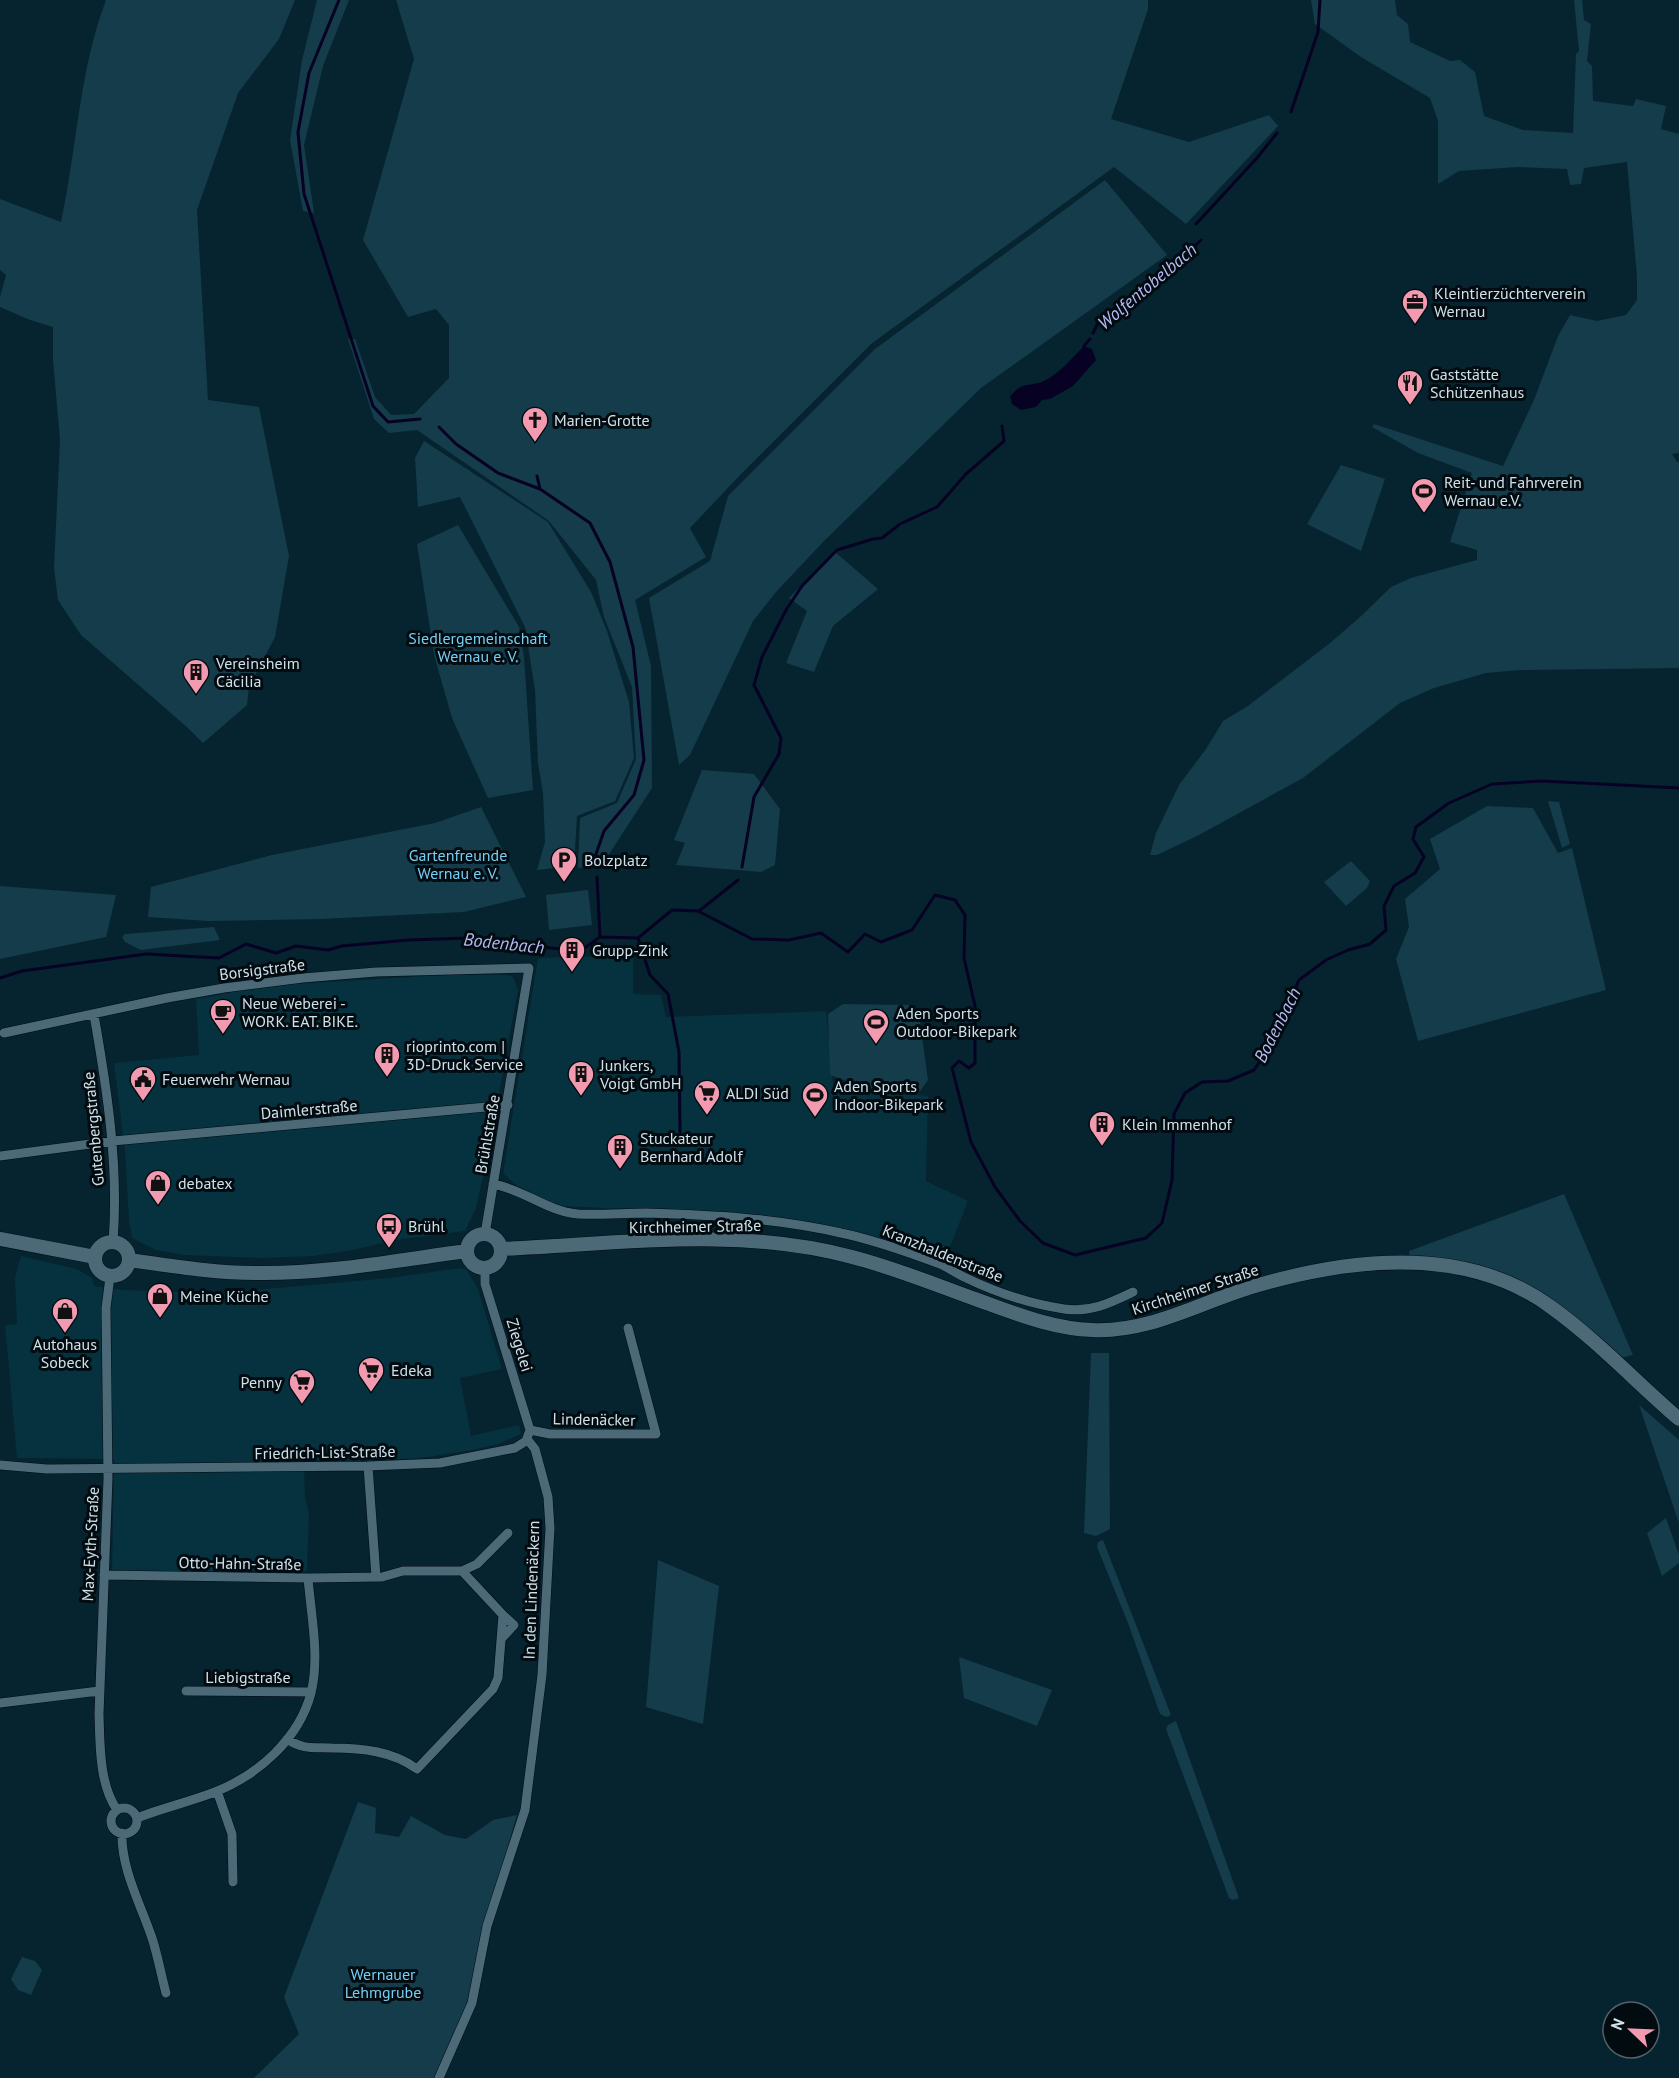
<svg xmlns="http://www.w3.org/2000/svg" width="1679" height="2078" font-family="'PT Sans',sans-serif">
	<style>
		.built { fill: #06313e }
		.green { fill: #143c4b }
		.water { fill: #070223 }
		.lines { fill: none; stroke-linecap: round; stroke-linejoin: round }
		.stream { stroke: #070223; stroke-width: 3 }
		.street-casing { stroke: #000c14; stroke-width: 10 }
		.secondary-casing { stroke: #000c14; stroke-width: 15 }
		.street { stroke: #4b6977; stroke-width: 9 }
		.secondary { stroke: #4b6977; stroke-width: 14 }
		.labels { text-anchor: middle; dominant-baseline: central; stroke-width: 6; stroke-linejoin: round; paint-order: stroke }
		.poi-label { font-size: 16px; fill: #d0e1e9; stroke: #020b10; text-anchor: start }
		.park-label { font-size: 16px; fill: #76cff4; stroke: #020b10 }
		.street-label { font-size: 16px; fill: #d0e1e9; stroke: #020b10 }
		.water-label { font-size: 18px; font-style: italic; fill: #b7baf3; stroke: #020b10 }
	</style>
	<rect width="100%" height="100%" fill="#05242f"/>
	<path class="built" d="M633,955V994L661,995L666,1017L826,1011L833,1085L928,1096L926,1181L968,1201L944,1262L833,1228L652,1210L558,1206L524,1193L503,1173L538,958Z
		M443,975H506L513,977L518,990L486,1164L476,1208L465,1231L396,1240L353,1250L314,1256L262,1258L183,1255L156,1250L132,1238L129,1221L125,1151L114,1063L199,1055L196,999L238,991L293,984Z
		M21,1256L77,1269L92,1278L94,1286L123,1290L219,1293L389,1278L460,1268L466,1269L478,1289L502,1369L460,1378L471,1436L519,1425L521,1434L498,1444L473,1450L421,1458L367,1461L304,1460L305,1499L309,1513L307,1571H112L114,1459L17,1458L5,1325L17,1324L15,1277Z"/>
	<path class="green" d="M106,0H295L279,39L238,93L197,210L208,400L259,407L289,556L275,637L249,687L247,705L203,743L188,728L81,635L58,600L54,568L60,440L53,360V327L30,320L0,307V297L6,275L0,270V199L61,222C77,148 79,71 106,0Z
		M317,0H349L323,66L304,145L314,213L303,211L290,140L302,60Z
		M396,0H1148V9L1111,119L1189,142L1269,115L1278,126L1186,224L1114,167L871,344L742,473L690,528L706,557L635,600L651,666L652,788L602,865L578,868L580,818L617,803L636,759L632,687L604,617L596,580L549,521L417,430L389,433L374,419L348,339H355L375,397L391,415L414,414L449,378V325L436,309L408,317L363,240L414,59Z
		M1311,0H1395L1397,15L1408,24L1410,42L1450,61L1460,60L1475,72L1484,116L1523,130L1573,133L1576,54L1579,51L1574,0H1582L1584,20L1591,24L1587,61L1592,66L1593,101L1633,106L1636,99L1666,106L1661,129L1679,134V453L1672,454L1677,462H1679V668L1519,670L1486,673L1434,688L1400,703L1303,778L1199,835L1157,855H1150L1156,833L1179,785L1206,749L1223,721L1248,706L1330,643L1359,618L1391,587L1411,578L1477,560V550L1450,542L1472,473L1418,453L1372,427L1374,424L1503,466L1534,400L1558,336L1570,315L1597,321L1626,315L1637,300V277L1627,162L1584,168L1581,184L1570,185L1567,169L1518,167L1459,171L1438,184V121L1430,98L1361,57L1315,24Z
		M1105,180L1167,255L981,388L824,541L776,592L753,621L690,755L679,765L649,598L710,561L728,496L875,349Z
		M424,441L548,522L591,592L607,631L629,702L634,758L615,801L577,816L574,866L537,870L545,842L543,793L538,763L535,690L525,627L460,497L418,507L415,458Z
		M1341,465L1385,479L1361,551L1307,524Z
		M458,525L519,627L524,657L533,790L488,798L452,718L434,655L417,544Z
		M835,552L878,589L833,626L814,672L786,663L807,611L789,598Z
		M702,770L754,774L780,809L775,865L761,872L676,865L685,843L674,840Z
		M1548,801L1559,802L1570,844L1562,848Z
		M1487,806L1533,808L1558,853L1572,848L1606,990L1418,1041L1396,959L1409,927L1405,899L1440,869L1430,839Z
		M481,807L526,897L464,912L321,919L208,921L148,917L151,887L272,855L435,823Z
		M1351,861L1370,881L1367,888L1346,906L1324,882Z
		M0,886L116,895L106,937L0,959Z
		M588,890L592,925L549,930L546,895Z
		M214,927L220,940L141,950L125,942L122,937L125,934Z
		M843,1004L909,1005L919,1014L928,1080L918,1094L865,1088L830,1075L828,1014Z
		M1564,1194L1633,1355L1621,1358L1525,1284L1500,1273L1469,1264L1410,1256L1409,1251Z
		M1091,1353H1109L1110,1529L1096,1536L1084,1533Z
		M1639,1405L1679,1440V1523Z
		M1666,1518L1679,1555V1563L1662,1576L1647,1533Z
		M1103,1540L1171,1715L1166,1717L1160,1714L1128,1623L1097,1547L1098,1542Z
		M658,1560L719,1586L703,1724L646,1707Z
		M959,1657L1052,1690L1037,1726L964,1698Z
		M1176,1721L1239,1898L1233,1900L1229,1898L1166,1729L1168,1725Z
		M358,1802L376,1808L375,1833L399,1837L411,1816L445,1835L466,1839L493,1820L517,1815L505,1857L470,2003L437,2078H254L299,2034L284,1997Z
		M22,1957L35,1961L42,1970L31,1995L18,1990L11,1979Z"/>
	<path class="water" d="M1084,346L1092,349L1096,360L1073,386L1050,399L1042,400L1036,407L1021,410L1012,404L1010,396C1025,380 1027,388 1044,381C1059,374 1072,358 1084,346Z"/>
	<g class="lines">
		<path class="stream" d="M339,0L309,73L298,132L304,194L373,406L388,422L420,419
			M1291,112L1318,32L1320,0
			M1196,224L1257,158L1277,133
			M1093,333L1098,323L1160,279L1201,240
			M1084,346L1090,339
			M439,427L456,444L498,473L540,489L590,523L610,562L633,647L644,760L634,795L604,831L595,857L596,863
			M537,476L540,489
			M742,867L754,797L779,754L781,738L754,685L762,657L786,610L802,586L837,550L873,539L882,538L900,524L937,507L966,474L1004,441L1002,426
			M597,877L600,937
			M699,911L738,880
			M638,938L650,975L668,994L679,1052L680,1132
			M0,978L22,971L146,954L219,958L246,944L276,953L296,946L328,950L342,946L408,940L470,938L516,942L530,946L561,949L586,947L600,937L638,938L672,910L698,911L752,939L789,940L821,933L848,952L865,934L881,942L912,930L935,895L955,900L965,915L964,958L975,1006V1063L969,1068L959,1061L952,1068L971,1142L995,1187L1020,1221L1043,1243L1075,1255L1146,1238L1162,1223L1172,1180L1174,1114L1185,1093L1202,1082L1228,1081L1254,1070L1269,1048L1299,980L1326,960L1348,950L1370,944L1386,930L1384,906L1394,886L1415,873L1424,857L1413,839L1416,827L1449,803L1492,784L1542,781L1679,788"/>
		<g class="street-casing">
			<path id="street" d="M94,1015C107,1089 119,1166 113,1242
				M4,1033L167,998L224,988L303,978L376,972L529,968L485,1234
				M0,1156L113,1141L508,1105
				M493,1184C523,1189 546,1211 578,1214C601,1215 624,1213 646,1213C711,1215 777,1218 841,1233C875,1240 908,1252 940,1264C949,1268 956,1273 964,1277C995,1292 1030,1304 1064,1309C1090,1313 1110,1303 1133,1292
				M485,1269V1284L530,1430
				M110,1277L106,1308L108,1479L99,1714C100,1744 99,1784 117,1810
				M530,1430L550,1434H656L628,1328
				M0,1465L47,1469L368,1466L440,1463L515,1448L526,1441L530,1430
				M368,1466L376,1577
				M462,1571L477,1564L508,1533
				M104,1575L308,1578L382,1577L403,1571H462L503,1615L498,1678L493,1689L417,1769C393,1751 361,1748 332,1748C314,1747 303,1750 287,1739
				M502,1638L514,1625L503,1615
				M186,1691L311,1692
				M0,1703L99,1691
				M217,1791L232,1834L233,1882
				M111 1821a13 13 0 1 1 26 0a13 13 0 1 1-26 0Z
				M137,1818C162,1808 189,1802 215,1792C258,1775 299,1739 311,1693C320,1657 311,1615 308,1578
				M122,1833C121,1869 141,1905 152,1938C158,1956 161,1975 166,1993
				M439,2078L472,2003L487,1926L525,1810L542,1675L550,1528L548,1497L535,1449L527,1439"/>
		</g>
		<g class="secondary-casing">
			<path id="secondary" d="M467 1251a17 17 0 1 1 34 0a17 17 0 1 1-34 0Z
				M0,1239L95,1257
				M95 1259a17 17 0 1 1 34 0a17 17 0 1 1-34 0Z
				M501,1249C618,1244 737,1226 852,1257C899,1269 943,1288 989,1304C1022,1316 1056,1329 1092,1330C1150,1333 1200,1302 1255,1286C1351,1258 1465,1244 1551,1307C1597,1340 1636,1382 1679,1419
				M129,1260C172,1266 214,1273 257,1273C327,1274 398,1260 467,1251"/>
		</g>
		<use href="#street" class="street"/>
		<use href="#secondary" class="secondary"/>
	</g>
	<defs>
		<g id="office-pin" transform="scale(1.35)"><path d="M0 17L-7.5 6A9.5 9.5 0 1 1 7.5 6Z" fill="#f29ab0" stroke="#020b10"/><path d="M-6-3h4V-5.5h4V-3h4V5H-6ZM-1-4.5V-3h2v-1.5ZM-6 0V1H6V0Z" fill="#111"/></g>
		<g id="restaurant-pin" transform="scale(1.35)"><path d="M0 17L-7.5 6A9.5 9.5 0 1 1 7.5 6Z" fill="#f29ab0" stroke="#020b10"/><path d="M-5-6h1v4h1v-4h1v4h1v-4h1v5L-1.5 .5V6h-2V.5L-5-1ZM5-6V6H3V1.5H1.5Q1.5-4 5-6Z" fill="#111"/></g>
		<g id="church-pin" transform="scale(1.35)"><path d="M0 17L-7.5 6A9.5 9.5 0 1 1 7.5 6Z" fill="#f29ab0" stroke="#020b10"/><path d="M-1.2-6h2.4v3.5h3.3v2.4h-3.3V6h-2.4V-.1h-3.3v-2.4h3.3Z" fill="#111"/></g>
		<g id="stadium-pin" transform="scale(1.35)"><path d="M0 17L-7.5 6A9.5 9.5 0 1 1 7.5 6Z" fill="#f29ab0" stroke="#020b10"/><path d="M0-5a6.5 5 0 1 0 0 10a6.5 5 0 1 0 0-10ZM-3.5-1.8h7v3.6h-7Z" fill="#111"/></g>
		<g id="building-pin" transform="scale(1.35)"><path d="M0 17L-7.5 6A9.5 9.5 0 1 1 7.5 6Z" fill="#f29ab0" stroke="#020b10"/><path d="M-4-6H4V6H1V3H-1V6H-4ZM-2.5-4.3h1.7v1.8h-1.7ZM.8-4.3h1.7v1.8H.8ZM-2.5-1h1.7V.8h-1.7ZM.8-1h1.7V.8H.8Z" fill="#111"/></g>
		<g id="parking-pin" transform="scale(1.35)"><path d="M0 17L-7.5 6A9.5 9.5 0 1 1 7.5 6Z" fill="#f29ab0" stroke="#020b10"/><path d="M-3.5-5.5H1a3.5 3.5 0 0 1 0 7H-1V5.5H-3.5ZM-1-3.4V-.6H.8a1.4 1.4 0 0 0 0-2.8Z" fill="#111"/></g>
		<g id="cafe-pin" transform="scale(1.35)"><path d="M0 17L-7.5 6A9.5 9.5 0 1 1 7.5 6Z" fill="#f29ab0" stroke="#020b10"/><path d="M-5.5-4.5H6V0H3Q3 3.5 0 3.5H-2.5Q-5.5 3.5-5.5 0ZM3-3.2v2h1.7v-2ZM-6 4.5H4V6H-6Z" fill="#111"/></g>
		<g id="civic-pin" transform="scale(1.35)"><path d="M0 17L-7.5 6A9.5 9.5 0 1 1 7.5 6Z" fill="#f29ab0" stroke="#020b10"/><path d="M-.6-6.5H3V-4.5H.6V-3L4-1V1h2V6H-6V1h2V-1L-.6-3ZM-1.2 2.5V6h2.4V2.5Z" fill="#111"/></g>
		<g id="supermarket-pin" transform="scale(1.35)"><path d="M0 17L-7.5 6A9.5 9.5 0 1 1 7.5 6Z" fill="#f29ab0" stroke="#020b10"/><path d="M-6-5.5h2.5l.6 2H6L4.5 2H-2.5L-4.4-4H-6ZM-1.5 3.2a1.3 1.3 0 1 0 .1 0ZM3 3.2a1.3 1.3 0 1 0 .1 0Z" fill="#111"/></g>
		<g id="shop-pin" transform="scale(1.35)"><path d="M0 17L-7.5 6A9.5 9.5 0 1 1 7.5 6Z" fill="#f29ab0" stroke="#020b10"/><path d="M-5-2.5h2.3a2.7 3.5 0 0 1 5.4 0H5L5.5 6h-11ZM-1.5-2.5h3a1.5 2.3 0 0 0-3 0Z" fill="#111"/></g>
		<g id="bus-pin" transform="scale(1.35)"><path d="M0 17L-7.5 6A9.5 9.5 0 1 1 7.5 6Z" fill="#f29ab0" stroke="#020b10"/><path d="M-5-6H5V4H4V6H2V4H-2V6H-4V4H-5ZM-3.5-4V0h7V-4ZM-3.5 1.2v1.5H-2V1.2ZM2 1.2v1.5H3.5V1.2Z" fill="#111"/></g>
	</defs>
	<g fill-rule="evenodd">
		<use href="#office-pin" x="1415" y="302"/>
		<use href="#restaurant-pin" x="1410" y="383"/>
		<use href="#church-pin" x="535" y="420"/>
		<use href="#stadium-pin" x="1424" y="491"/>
		<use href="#building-pin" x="196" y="672"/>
		<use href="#parking-pin" x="564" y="860"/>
		<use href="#building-pin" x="572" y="950"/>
		<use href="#cafe-pin" x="223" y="1012"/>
		<use href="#stadium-pin" x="876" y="1022"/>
		<use href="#building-pin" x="387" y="1055"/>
		<use href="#building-pin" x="581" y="1074"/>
		<use href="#civic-pin" x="143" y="1079"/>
		<use href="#supermarket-pin" x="707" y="1093"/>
		<use href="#stadium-pin" x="815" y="1095"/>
		<use href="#building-pin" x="1102" y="1124"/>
		<use href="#building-pin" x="620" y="1147"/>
		<use href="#shop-pin" x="158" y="1183"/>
		<use href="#bus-pin" x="389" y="1226"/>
		<use href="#shop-pin" x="160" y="1296"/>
		<use href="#shop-pin" x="65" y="1311"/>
		<use href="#supermarket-pin" x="371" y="1370"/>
		<use href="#supermarket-pin" x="302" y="1382"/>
	</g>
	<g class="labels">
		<g class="poi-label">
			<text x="1434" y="293">Kleintierzüchterverein<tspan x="1434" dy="18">Wernau</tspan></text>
			<text x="1430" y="374">Gaststätte<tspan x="1430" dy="18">Schützenhaus</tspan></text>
			<text x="554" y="420">Marien-Grotte</text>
			<text x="1444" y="482">Reit- und Fahrverein<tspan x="1444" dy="18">Wernau e.V.</tspan></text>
			<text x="216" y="663">Vereinsheim<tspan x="216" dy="18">Cäcilia</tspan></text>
			<text x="584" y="860">Bolzplatz</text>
			<text x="592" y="950">Grupp-Zink</text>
			<text x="242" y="1003">Neue Weberei -<tspan x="242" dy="18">WORK. EAT. BIKE.</tspan></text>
			<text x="896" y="1013">Aden Sports<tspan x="896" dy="18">Outdoor-Bikepark</tspan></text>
			<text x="406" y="1046">rioprinto.com |<tspan x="406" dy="18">3D-Druck Service</tspan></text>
			<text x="600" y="1065">Junkers,<tspan x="600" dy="18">Voigt GmbH</tspan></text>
			<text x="162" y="1079">Feuerwehr Wernau</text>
			<text x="834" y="1086">Aden Sports<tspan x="834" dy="18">Indoor-Bikepark</tspan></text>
			<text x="726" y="1093">ALDI Süd</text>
			<text x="1122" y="1124">Klein Immenhof</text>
			<text x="640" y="1138">Stuckateur<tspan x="640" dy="18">Bernhard Adolf</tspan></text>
			<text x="178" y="1183">debatex</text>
			<text x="408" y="1226">Brühl</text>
			<text x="180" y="1296">Meine Küche</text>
			<text x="65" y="1344" text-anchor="middle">Autohaus<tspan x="65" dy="18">Sobeck</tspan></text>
			<text x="391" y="1370">Edeka</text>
			<text x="282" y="1382" text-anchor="end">Penny</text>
		</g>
		<g class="park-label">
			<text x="478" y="638">Siedlergemeinschaft<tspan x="478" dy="18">Wernau e. V.</tspan></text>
			<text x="458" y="855">Gartenfreunde<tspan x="458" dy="18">Wernau e. V.</tspan></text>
			<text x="383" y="1974">Wernauer<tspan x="383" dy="18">Lehmgrube</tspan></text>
		</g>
		<g class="street-label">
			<text transform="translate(262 969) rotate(-7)">Borsigstraße</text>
			<text transform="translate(309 1109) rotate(-5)">Daimlerstraße</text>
			<text transform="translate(93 1129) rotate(-95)">Gutenbergstraße</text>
			<text transform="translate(487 1134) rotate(-80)">Brühlstraße</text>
			<text transform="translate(695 1226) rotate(-1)">Kirchheimer Straße</text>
			<text transform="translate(943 1253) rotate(22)">Kranzhaldenstraße</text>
			<text transform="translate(1195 1289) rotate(-18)">Kirchheimer Straße</text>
			<text transform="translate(520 1345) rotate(73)">Ziegelei</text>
			<text transform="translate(594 1419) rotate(1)">Lindenäcker</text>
			<text transform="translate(325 1452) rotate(-1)">Friedrich-List-Straße</text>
			<text transform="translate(90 1544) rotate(-87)">Max-Eyth-Straße</text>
			<text transform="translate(240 1563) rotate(1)">Otto-Hahn-Straße</text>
			<text transform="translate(531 1590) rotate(-88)">In den Lindenäckern</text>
			<text x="248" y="1677">Liebigstraße</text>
		</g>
		<g class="water-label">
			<text transform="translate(1147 286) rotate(-40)">Wolfentobelbach</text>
			<text transform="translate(504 943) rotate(6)">Bodenbach</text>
			<text transform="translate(1277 1025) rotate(-63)">Bodenbach</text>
		</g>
	</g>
	<g transform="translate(1631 2030) rotate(293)"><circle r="28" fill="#020b10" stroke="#546167" stroke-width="1.5"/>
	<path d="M0-4.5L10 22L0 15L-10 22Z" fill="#f29ab0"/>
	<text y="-9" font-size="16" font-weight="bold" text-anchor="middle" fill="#d0e1e9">N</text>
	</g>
</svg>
